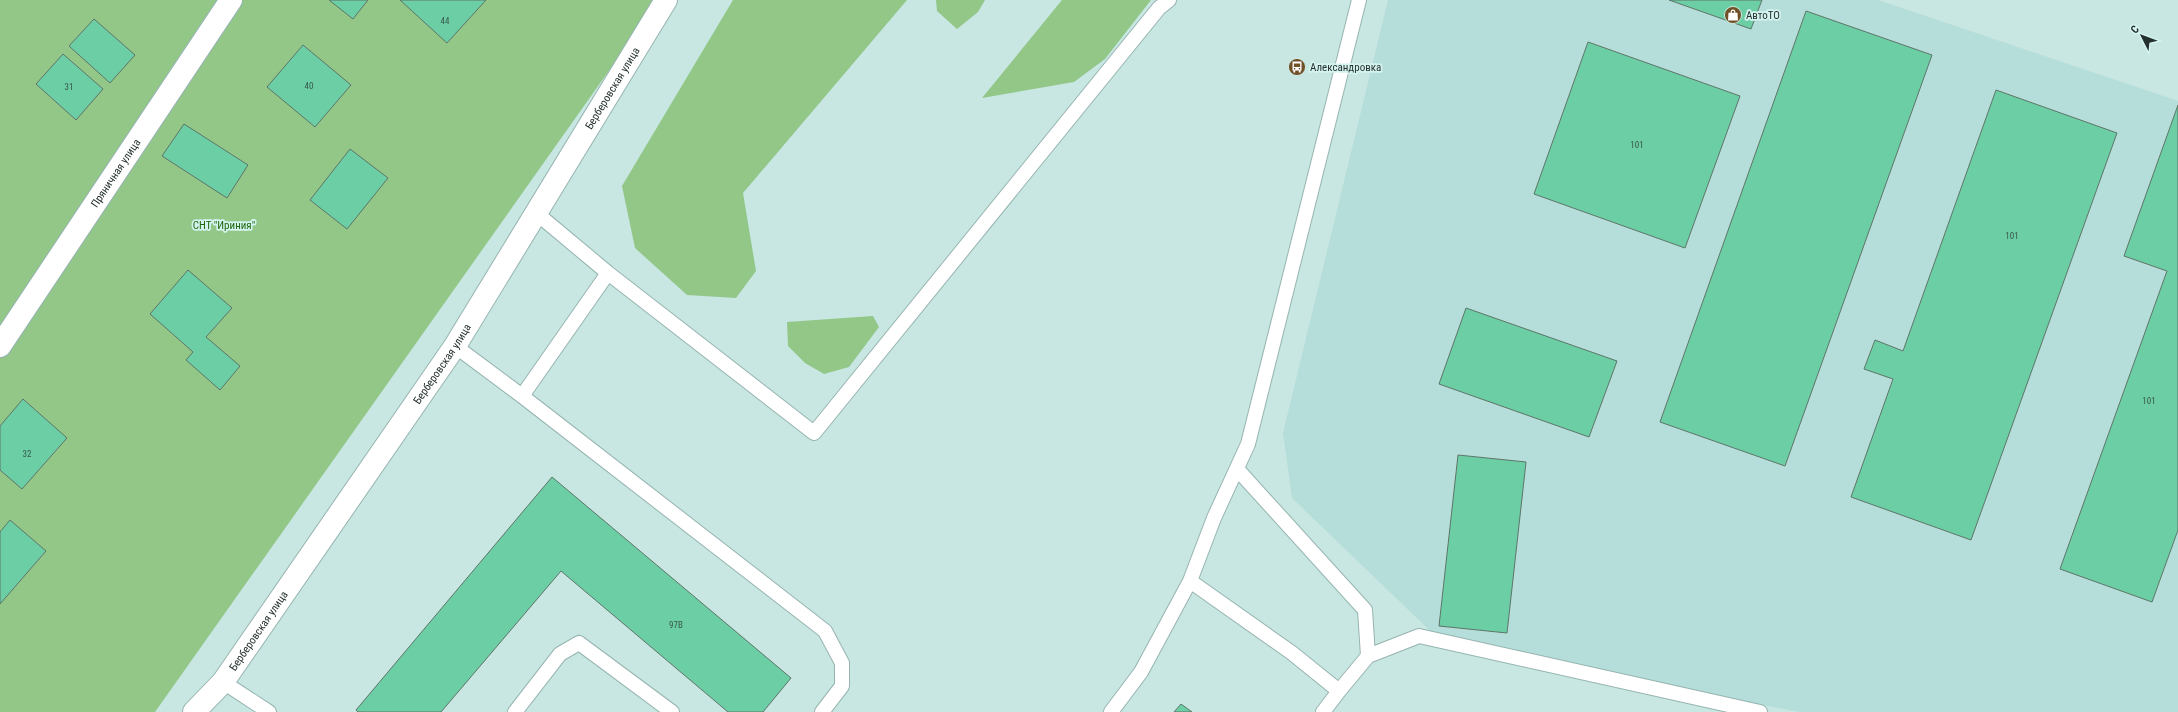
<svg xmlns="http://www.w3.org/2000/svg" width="2178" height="712" font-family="'Roboto Condensed',sans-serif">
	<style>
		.built { fill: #b5ddd9 }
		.green { fill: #92c788 }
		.building { fill: #6ccea4; stroke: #5e7569 }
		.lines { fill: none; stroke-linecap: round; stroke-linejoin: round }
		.lane-casing { stroke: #96b4b0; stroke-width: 16 }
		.street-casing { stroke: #96b4b0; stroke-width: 24 }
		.secondary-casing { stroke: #96b4b0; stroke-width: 24 }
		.lane { stroke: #fff; stroke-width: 14 }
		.street { stroke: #fff; stroke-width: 22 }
		.secondary { stroke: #fff; stroke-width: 22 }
		.labels { text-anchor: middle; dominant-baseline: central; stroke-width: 3.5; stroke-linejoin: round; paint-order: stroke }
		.number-label { font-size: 9px; fill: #37584c }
		.poi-label { font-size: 11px; fill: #25312f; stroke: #d5f4f0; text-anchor: start }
		.street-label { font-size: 11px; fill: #25312f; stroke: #d5f4f0 }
		.park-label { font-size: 11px; fill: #1d680a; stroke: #d5f4f0 }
	</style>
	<rect width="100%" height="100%" fill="#c8e6e2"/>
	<path class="built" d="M1388,0H1878L2178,101V712H1800L1445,645L1292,498L1283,433Z"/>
	<path class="green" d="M0,0H659L155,712H0Z
		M733,0H907L743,193L756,271L736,298L687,295L635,248L622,186Z
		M936,0H985L978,12L957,29L937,11Z
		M1062,0H1151L1105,59L1074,82L982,98Z
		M873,316L879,327L849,367L824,374L805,363L788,346L787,322Z"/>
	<path class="building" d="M329,0H368L353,19Z
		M400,0H486L447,43Z
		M1669,0H1762L1751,29Z
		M1806,11L1932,55L1785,466L1660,422Z
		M94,19L135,55L110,83L69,46Z
		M1588,42L1740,96L1685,248L1534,194Z
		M303,45L351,85L315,127L267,87Z
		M63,54L103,89L76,120L36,84Z
		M1996,90L2117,133L1971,540L1851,497L1893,379L1864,369L1875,340L1903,351Z
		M2178,105V530L2152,602L2060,569L2167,271L2124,256Z
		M184,124L248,165L227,198L162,156Z
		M350,149L388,178L347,229L310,200Z
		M188,270L232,308L206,337L240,366L220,390L186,360L193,352L150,314Z
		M1466,308L1617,361L1589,437L1439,384Z
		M23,399L67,438L22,489L0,470V426Z
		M1458,455L1526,462L1507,633L1439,626Z
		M552,477L791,678L763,712H728L561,571L441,712H358L356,710Z
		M10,520L46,551L0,604V532Z
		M1181,704L1192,712H1174Z"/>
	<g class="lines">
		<g class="lane-casing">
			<path id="lane" d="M535,212L608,273L814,433L1159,8L1169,0
				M455,346L522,396L825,631L842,663V686L822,712
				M522,396L608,273
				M1237,469L1365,610L1368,656L1339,691
				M1190,581L1292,653L1339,691L1323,712
				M1368,656L1419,636L1760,712
				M223,682L269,712
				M515,712L560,654L579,643L672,712
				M1111,712L1141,672L1190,581L1214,518L1248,444L1359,0"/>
		</g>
		<g class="street-casing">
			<g id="street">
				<path id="s1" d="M0,346L231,0"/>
			</g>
		</g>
		<g class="secondary-casing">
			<g id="secondary">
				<path id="s2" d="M194,712L223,682L455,346L666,0"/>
			</g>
		</g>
		<use href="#lane" class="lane"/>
		<use href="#street" class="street"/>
		<use href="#secondary" class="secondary"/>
	</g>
	<defs>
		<g id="shop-disc" transform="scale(0.9)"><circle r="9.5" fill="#705026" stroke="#d5f4f0"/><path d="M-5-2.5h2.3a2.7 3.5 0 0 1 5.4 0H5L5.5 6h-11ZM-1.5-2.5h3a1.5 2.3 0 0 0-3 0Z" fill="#fff"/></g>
		<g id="bus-disc" transform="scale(0.9)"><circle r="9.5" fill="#705026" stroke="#d5f4f0"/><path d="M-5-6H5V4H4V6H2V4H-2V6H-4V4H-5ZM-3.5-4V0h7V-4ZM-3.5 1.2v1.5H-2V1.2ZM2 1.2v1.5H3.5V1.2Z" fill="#fff"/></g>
	</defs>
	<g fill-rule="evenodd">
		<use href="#shop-disc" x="1733" y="15"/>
		<use href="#bus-disc" x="1297" y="67"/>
	</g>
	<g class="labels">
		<g class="number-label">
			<text x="445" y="21">44</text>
			<text x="309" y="86">40</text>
			<text x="69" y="87">31</text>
			<text x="1637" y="145">101</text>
			<text x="2012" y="236">101</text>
			<text x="2149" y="401">101</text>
			<text x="27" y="454">32</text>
			<text x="676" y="625">97В</text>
		</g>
		<g class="poi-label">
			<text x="1746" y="15">АвтоТО</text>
			<text x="1310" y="67">Александровка</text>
		</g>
		<g class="street-label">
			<text stroke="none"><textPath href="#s2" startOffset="752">Берберовская улица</textPath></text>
			<text stroke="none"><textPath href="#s1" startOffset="208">Пряничная улица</textPath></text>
			<text stroke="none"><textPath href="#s2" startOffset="428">Берберовская улица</textPath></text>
			<text stroke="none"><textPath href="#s2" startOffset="104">Берберовская улица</textPath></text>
		</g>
		<g class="park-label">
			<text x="224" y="225">СНТ "Ириния"</text>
		</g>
	</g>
	<g transform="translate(2142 36) rotate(312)" stroke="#d5f4f0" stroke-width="3" paint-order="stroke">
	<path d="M0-3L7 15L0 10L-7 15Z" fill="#25312f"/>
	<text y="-6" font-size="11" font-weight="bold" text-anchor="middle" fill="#25312f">С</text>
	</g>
</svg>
